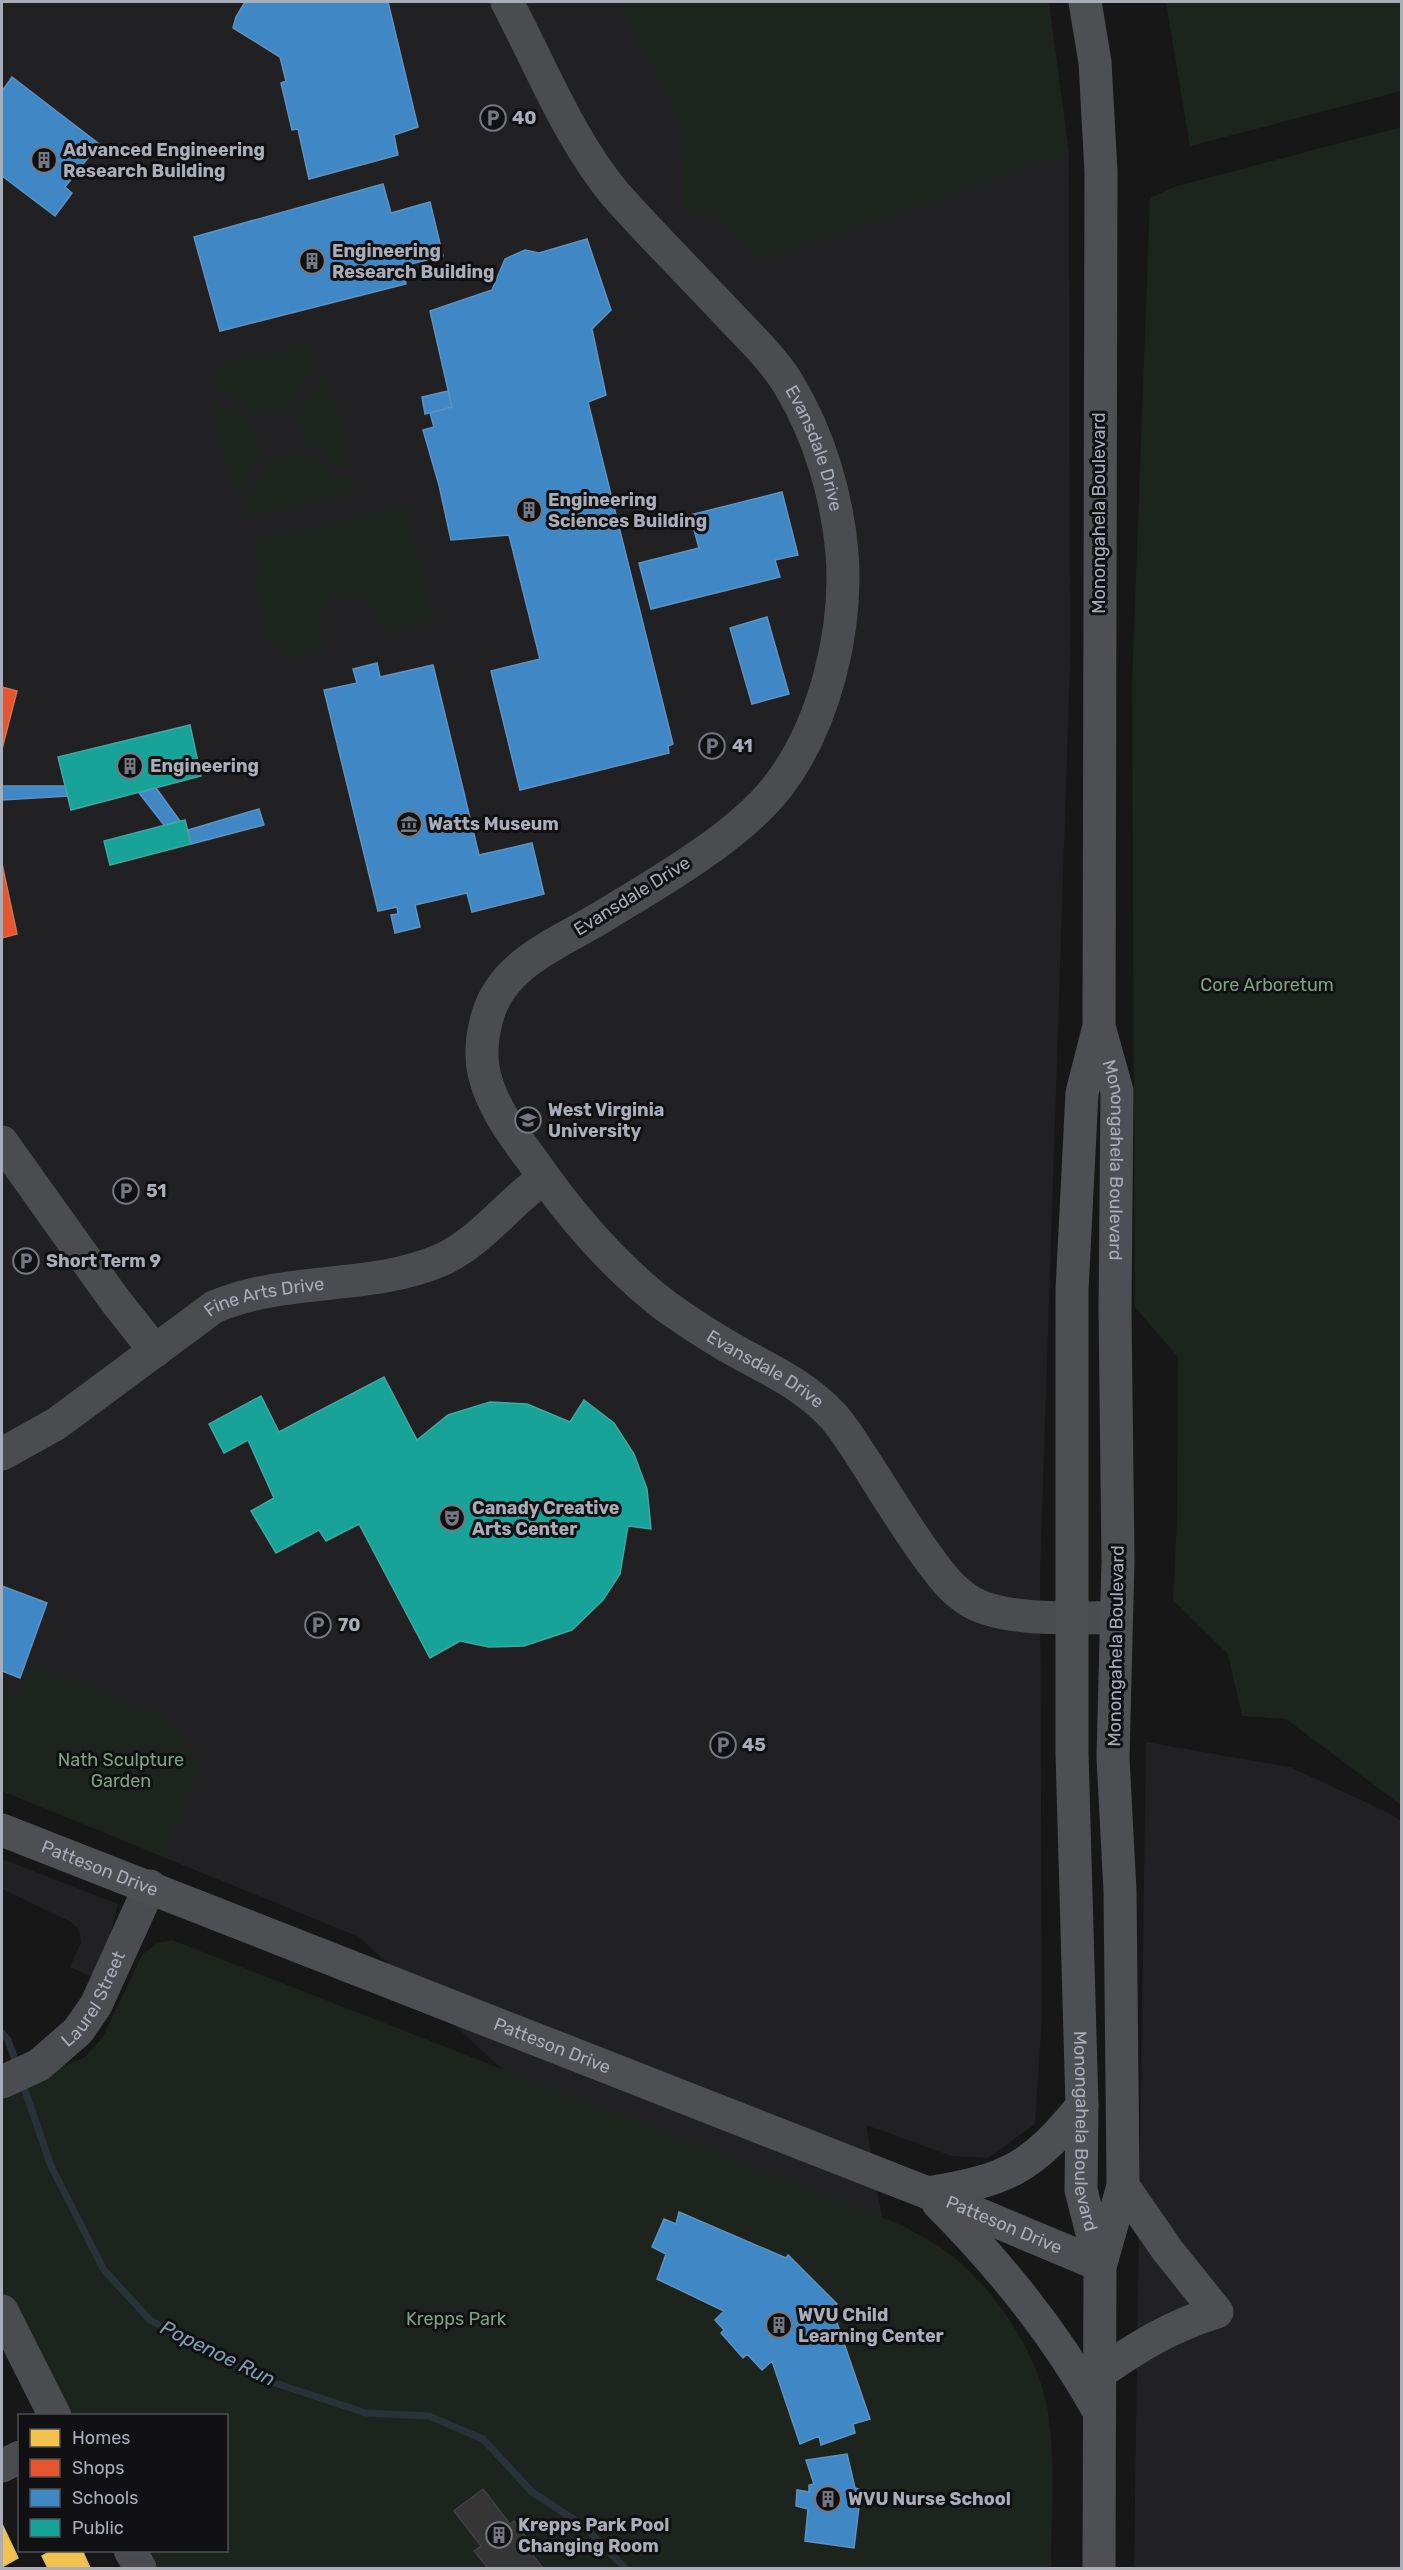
<svg xmlns="http://www.w3.org/2000/svg" width="1403" height="2570" font-family="Rubik,sans-serif">
	<style>
		.built { fill: #212123 }
		.green { fill: #1d241e }
		.homes { fill: #f2c14e; stroke: #dcbb6e; stroke-width: 1.5 }
		.shops { fill: #e4572e; stroke: #d27157; stroke-width: 1.5 }
		.schools { fill: #3f88c5; stroke: #5e93c1; stroke-width: 1.5 }
		.public { fill: #17a398; stroke: #42a6a2; stroke-width: 1.5 }
		.lines { fill: none; stroke-linecap: round; stroke-linejoin: round }
		.stream { stroke: #2a3239; stroke-width: 7 }
		.building { fill: #353536; stroke: #3f4043; stroke-width: 1.5 }
		.minor { stroke: #4b4c50; stroke-width: 33 }
		.major { stroke: #4d4f52; stroke-width: 33 }
		.labels { text-anchor: middle; dominant-baseline: central; stroke-width: 6; stroke-linejoin: round; paint-order: stroke }
		.poi-label { font-size: 18px; font-weight: bold; fill: #a8adb8; stroke: #111113; text-anchor: start }
		.street-label { font-size: 18px; fill: #a8adb8; stroke: #111113 }
		.park-label { font-size: 18px; fill: #7fa381; stroke: #111113 }
		.water-label { font-size: 20px; font-style: italic; fill: #7f9bb3; stroke: #111113 }
	</style>
	<rect width="100%" height="100%" fill="#171717"/>
	<path class="built" d="M2,2H1043L1069,153L1070,665L1040,1574L1042,2018L1035,2124L988,2158L952,2156L866,2125L939,2545L567,2129L359,1937L2,1791Z
		M1146,1742L1290,1767L1389,1813L1401,1821L1402,2568H1134Z
		M2,1859L118,1904L103,1965L90,1976L70,1967L81,1942L78,1929L71,1922L2,1889Z"/>
	<path class="green" d="M619,2H1049L1069,153L764,260L719,217L686,212L683,200L686,132Z
		M1166,2H1401V91L1190,146Z
		M1401,127H1402L1401,1805L1286,1719L1242,1716L1228,1654L1173,1600L1177,1522L1178,1357L1135,1307L1132,685L1150,198L1177,186Z
		M305,345L322,357L287,410L270,409L258,415L216,388L212,369Z
		M326,371L354,472L302,441L304,428L296,416Z
		M211,400H215L255,425V437L263,451L237,492L234,493Z
		M297,449L353,483L356,492L248,517L244,504L272,457H288Z
		M406,506L434,621L384,634C381,624 379,612 372,604C359,589 327,592 321,612C318,625 321,636 324,649L283,658L281,648L273,649L253,572L261,569L255,543Z
		M29,1664L170,1720L201,1764L164,1856L2,1791V1691L17,1697Z
		M172,1940L904,2226C918,2235 934,2242 947,2252C994,2287 1039,2354 1048,2412C1056,2463 1051,2517 1051,2568H140L130,2551L226,2550V2416L55,2415L2,2311V2095L47,2072L84,2058L103,2037L142,1955L157,1943Z"/>
	<path class="homes" d="M2,2524L18,2558L2,2567Z
		M53,2550H82L90,2568H48L42,2556Z"/>
	<path class="shops" d="M2,687L17,691L2,749Z
		M2,864L17,934L2,938Z"/>
	<path class="schools" d="M245,2H388L418,127L394,135L398,155L309,179L298,129L292,130L281,83L286,81L280,57L233,28L236,17Z
		M12,77L99,144L65,187L72,193L55,216L2,176V91Z
		M383,184L391,213L430,202L443,256L403,266L406,284L220,331L194,237Z
		M587,239L611,310L592,329L606,395L588,402L673,744L668,746L669,753L520,790L491,671L540,659L509,535L451,540L439,485L423,430L434,427L430,413L452,407L430,311L492,290L505,259L525,250L539,253Z
		M448,391L452,407L425,414L422,397Z
		M782,492L798,555L775,560L780,577L651,609L639,563L699,548L690,515Z
		M767,617L789,694L752,704L730,628Z
		M377,663L380,677L433,665L479,855L532,843L544,894L472,912L467,893L415,905L420,927L395,933L391,915L398,914L397,907L378,911L324,690L357,683L353,669Z
		M2,786H66L68,796L2,800Z
		M156,788L180,821L164,825L139,793Z
		M259,809L264,825L191,844L188,830Z
		M2,1586L47,1603L20,1678L2,1671Z
		M679,2212L786,2258L788,2255L837,2304L832,2308L870,2419L853,2424L855,2433L821,2445L819,2436L800,2444L772,2361L762,2370L747,2354L743,2358L721,2333L724,2330L715,2320L724,2311L657,2279L666,2254L652,2247L664,2219L676,2224Z
		M847,2454L855,2488L861,2490L854,2548L805,2541L808,2509L796,2506L797,2490L809,2492V2485L814,2484L806,2460Z"/>
	<path class="public" d="M190,725L201,776L71,810L58,757Z
		M185,820L191,844L110,865L104,841Z
		M384,1377L417,1440L448,1415L490,1402L527,1404L570,1422L584,1400L614,1423L634,1454L647,1489L651,1529L628,1526L620,1574L603,1600L572,1630L524,1646L489,1647L460,1641L430,1658L359,1524L326,1541L319,1530L276,1553L251,1511L274,1498L248,1440L224,1453L209,1424L261,1396L279,1432Z"/>
	<g class="lines">
		<path class="stream" d="M2,2033L8,2040L17,2065
			M22,2082L51,2166L104,2270L150,2320L257,2377L366,2413L429,2416L483,2439L532,2492L584,2526L625,2568"/>
	</g>
	<path class="building" d="M483,2489L510,2524L514,2521L536,2550L531,2553L543,2568H488L474,2551L481,2546L454,2511Z"/>
	<g class="lines">
		<g class="minor">
			<path id="s1" d="M507,2C540,64 570,141 616,195C653,237 693,276 731,317C751,338 774,360 789,385C819,435 837,495 842,553C848,629 825,725 778,786C740,836 655,885 600,918C557,944 501,964 487,1018C482,1036 480,1055 484,1073C492,1107 512,1133 532,1160C570,1215 613,1266 667,1307C691,1324 717,1341 743,1355C777,1373 807,1388 834,1417C846,1431 856,1448 866,1463C886,1494 905,1526 927,1556C940,1574 953,1592 973,1603C1009,1622 1075,1617 1116,1618"/>
			<path d="M2,1142L114,1299L155,1351"/>
			<path id="s2" d="M2,1454L56,1424L214,1307C286,1276 369,1291 441,1260C480,1243 509,1202 544,1178"/>
			<path id="s3" d="M2,2082L39,2065L78,2031L96,2005L150,1886"/>
			<path d="M2,2311L55,2416"/>
			<path d="M2,2466L20,2457"/>
			<path d="M130,2550L140,2568"/>
		</g>
		<g class="major">
			<path id="s4" d="M1085,2L1095,62L1101,172L1099,1026L1082,1093L1072,1290V1753L1082,2106L1081,2190L1100,2265L1099,2568"/>
			<path id="s5" d="M1100,1030L1117,1091L1115,1309L1118,1560L1113,1758L1120,1891L1123,2177V2186L1101,2263"/>
			<path id="s6" d="M2,1830L928,2193L1100,2265"/>
			<path d="M928,2193C1007,2180 1031,2169 1082,2106"/>
			<path d="M938,2203C1000,2265 1055,2333 1098,2410"/>
			<path d="M1100,2373C1139,2346 1171,2326 1217,2312L1168,2251L1123,2186"/>
		</g>
	</g>
	<defs>
		<g id="parking-ring" transform="scale(1.35)"><circle r="9.5" fill="#111113" stroke="#757880" stroke-width="1.5"/><path d="M-3.5-5.5H1a3.5 3.5 0 0 1 0 7H-1V5.5H-3.5ZM-1-3.4V-.6H.8a1.4 1.4 0 0 0 0-2.8Z" fill="#757880"/></g>
		<g id="building-ring" transform="scale(1.35)"><circle r="9.5" fill="#111113" stroke="#757880" stroke-width="1.5"/><path d="M-4-6H4V6H1V3H-1V6H-4ZM-2.5-4.3h1.7v1.8h-1.7ZM.8-4.3h1.7v1.8H.8ZM-2.5-1h1.7V.8h-1.7ZM.8-1h1.7V.8H.8Z" fill="#757880"/></g>
		<g id="museum-ring" transform="scale(1.35)"><circle r="9.5" fill="#111113" stroke="#757880" stroke-width="1.5"/><path d="M0-6L6-3V-2H-6V-3ZM-5-1h2V3h-2ZM-1-1h2V3h-2ZM3-1h2V3H3ZM-6 4H6V6H-6Z" fill="#757880"/></g>
		<g id="university-ring" transform="scale(1.35)"><circle r="9.5" fill="#111113" stroke="#757880" stroke-width="1.5"/><path d="M0-5L7-2L0 1L-7-2ZM-4 1L0 2.5L4 1V4Q0 6-4 4Z" fill="#757880"/></g>
		<g id="theatre-ring" transform="scale(1.35)"><circle r="9.5" fill="#111113" stroke="#757880" stroke-width="1.5"/><path d="M-5-5.5Q0-4 5-5.5V0Q5 5 0 6Q-5 5-5 0ZM-3.3-2.5H-1v1.5H-3.3ZM1-2.5H3.3v1.5H1ZM-2.8 1Q0 5.5 2.8 1Z" fill="#757880"/></g>
	</defs>
	<g fill-rule="evenodd">
		<use href="#parking-ring" x="493" y="118"/>
		<use href="#building-ring" x="44" y="160"/>
		<use href="#building-ring" x="312" y="261"/>
		<use href="#building-ring" x="529" y="510"/>
		<use href="#parking-ring" x="712" y="746"/>
		<use href="#building-ring" x="130" y="766"/>
		<use href="#museum-ring" x="409" y="824"/>
		<use href="#university-ring" x="528" y="1120"/>
		<use href="#parking-ring" x="126" y="1191"/>
		<use href="#parking-ring" x="26" y="1261"/>
		<use href="#theatre-ring" x="452" y="1518"/>
		<use href="#parking-ring" x="318" y="1625"/>
		<use href="#parking-ring" x="723" y="1745"/>
		<use href="#building-ring" x="779" y="2325"/>
		<use href="#building-ring" x="828" y="2499"/>
		<use href="#building-ring" x="499" y="2535"/>
	</g>
	<g class="labels">
		<g class="poi-label">
			<text x="512" y="118">40</text>
			<text x="63" y="150">Advanced Engineering<tspan x="63" dy="21">Research Building</tspan></text>
			<text x="332" y="251">Engineering<tspan x="332" dy="21">Research Building</tspan></text>
			<text x="548" y="500">Engineering<tspan x="548" dy="21">Sciences Building</tspan></text>
			<text x="732" y="746">41</text>
			<text x="150" y="766">Engineering</text>
			<text x="428" y="824">Watts Museum</text>
			<text x="548" y="1110">West Virginia<tspan x="548" dy="21">University</tspan></text>
			<text x="146" y="1191">51</text>
			<text x="46" y="1261">Short Term 9</text>
			<text x="472" y="1508">Canady Creative<tspan x="472" dy="21">Arts Center</tspan></text>
			<text x="338" y="1625">70</text>
			<text x="742" y="1745">45</text>
			<text x="798" y="2315">WVU Child<tspan x="798" dy="21">Learning Center</tspan></text>
			<text x="848" y="2499">WVU Nurse School</text>
			<text x="518" y="2525">Krepps Park Pool<tspan x="518" dy="21">Changing Room</tspan></text>
		</g>
		<g class="street-label">
			<text stroke="none"><textPath href="#s1" startOffset="548">Evansdale Drive</textPath></text>
			<text transform="translate(1099 513) rotate(-90)">Monongahela Boulevard</text>
			<text transform="translate(632 896) rotate(-32)">Evansdale Drive</text>
			<text stroke="none"><textPath href="#s5" startOffset="132">Monongahela Boulevard</textPath></text>
			<text stroke="none"><textPath href="#s2" startOffset="310">Fine Arts Drive</textPath></text>
			<text stroke="none"><textPath href="#s1" startOffset="1754">Evansdale Drive</textPath></text>
			<text transform="translate(1116 1646) rotate(-89)">Monongahela Boulevard</text>
			<text stroke="none"><textPath href="#s6" startOffset="105">Patteson Drive</textPath></text>
			<text stroke="none"><textPath href="#s3" startOffset="128">Laurel Street</textPath></text>
			<text stroke="none"><textPath href="#s6" startOffset="591">Patteson Drive</textPath></text>
			<text stroke="none"><textPath href="#s4" startOffset="2133">Monongahela Boulevard</textPath></text>
			<text stroke="none"><textPath href="#s6" startOffset="1077">Patteson Drive</textPath></text>
		</g>
		<g class="park-label">
			<text x="1267" y="985">Core Arboretum</text>
			<text x="121" y="1760">Nath Sculpture<tspan x="121" dy="21">Garden</tspan></text>
			<text x="456" y="2319">Krepps Park</text>
		</g>
		<g class="water-label">
			<text transform="translate(218 2353) rotate(26)">Popenoe Run</text>
		</g>
	</g>
	<rect width="1403" height="2570" fill="none" stroke="#a8adb8" stroke-width="6"/>
	<rect x="18" y="2414" width="210" height="138" fill="#111113" stroke="#4d4f55" stroke-width="1.5"/>
	<rect x="30" y="2429" width="30" height="18" fill="#f2c14e" stroke="#4d4f55" stroke-width="1.5"/>
	<text x="72" y="2444" font-size="18" fill="#a8adb8">Homes</text>
	<rect x="30" y="2459" width="30" height="18" fill="#e4572e" stroke="#4d4f55" stroke-width="1.5"/>
	<text x="72" y="2474" font-size="18" fill="#a8adb8">Shops</text>
	<rect x="30" y="2489" width="30" height="18" fill="#3f88c5" stroke="#4d4f55" stroke-width="1.5"/>
	<text x="72" y="2504" font-size="18" fill="#a8adb8">Schools</text>
	<rect x="30" y="2519" width="30" height="18" fill="#17a398" stroke="#4d4f55" stroke-width="1.5"/>
	<text x="72" y="2534" font-size="18" fill="#a8adb8">Public</text>
</svg>
